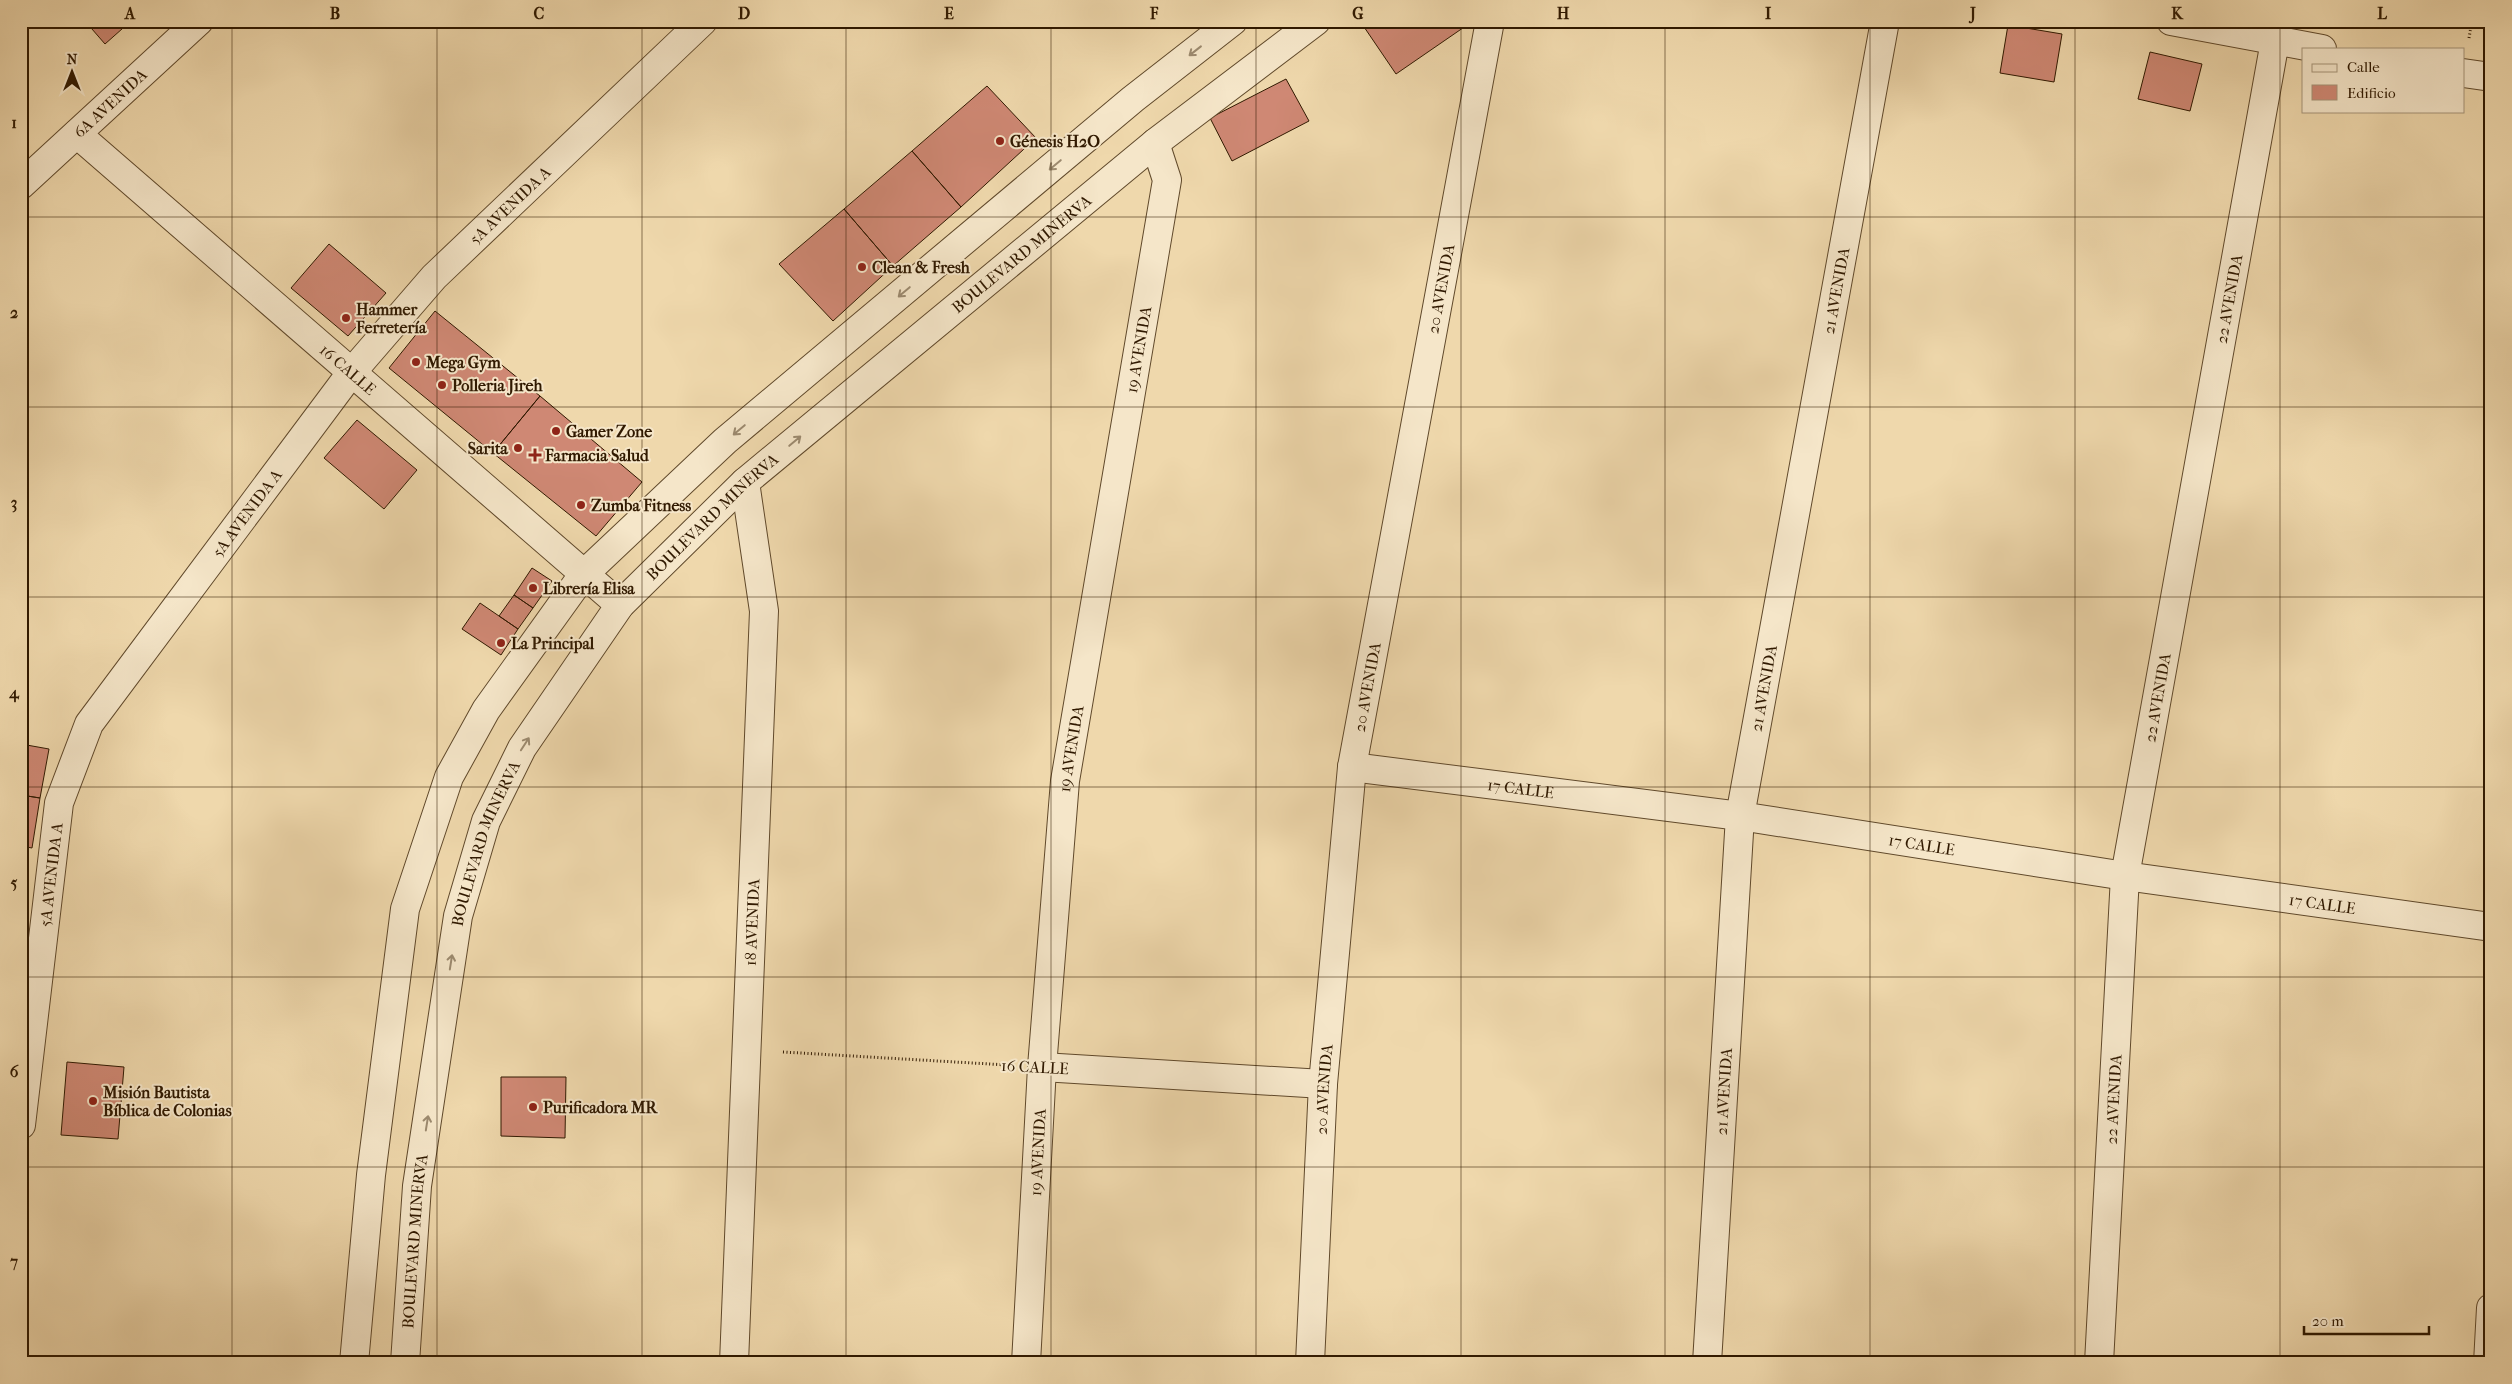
<svg xmlns="http://www.w3.org/2000/svg" width="2512" height="1384" font-family="'IM FELL French Canon',serif">
	<style>
		.building { fill: #cf8874; stroke: #301900 }
		.lines { fill: none; stroke-linecap: round; stroke-linejoin: round }
		.minor-casing { stroke: #60492b; stroke-width: 30 }
		.tertiary-casing { stroke: #60492b; stroke-width: 30 }
		.path { stroke: #301900; stroke-width: 3; stroke-dasharray: 1 2.5; stroke-linecap: butt }
		.minor { stroke: #f5e6c9; stroke-width: 28 }
		.tertiary { stroke: #f5e6c9; stroke-width: 28 }
		.oneway { stroke: #9c8a6f }
		.grid { fill: none; stroke: #301900; stroke-width: 1; stroke-opacity: 0.55 }
		.poi-dot { fill: #8f2418; stroke: #f5e6c9; stroke-width: 2 }
		.labels { text-anchor: middle; dominant-baseline: central; stroke-width: 4; stroke-linejoin: round; paint-order: stroke }
		.street-label { font-size: 16px; fill: #301900; stroke: #f5e6c9 }
		.poi-label { font-size: 16px; font-weight: bold; fill: #301900; stroke: #f5e6c9; text-anchor: start }
		.neatline { fill: none; stroke: #301900; stroke-width: 2 }
		.grid-label { font-size: 16px; text-anchor: middle; font-weight: bold; fill: #301900 }
	</style>
	<rect width="100%" height="100%" fill="#efd8ac"/>
	<filter id="stains"><feTurbulence type="fractalNoise" baseFrequency=".004" numOctaves="4"/><feColorMatrix values="0 0 0 0 .2 0 0 0 0 .09 0 0 0 0 .02 0 0 0 .5 -.17"/></filter>
	<radialGradient id="worn" r=".72"><stop offset=".6" stop-color="#630" stop-opacity="0"/><stop offset="1" stop-color="#630" stop-opacity=".3"/></radialGradient>
	<path class="building" d="M85,21H131L105,44Z
		M1360,21H1473L1396,74Z
		M2008,25L2062,34L2054,82L2000,73Z
		M2150,52L2202,64L2190,111L2138,99Z
		M1286,79L1309,121L1232,161L1210,118Z
		M987,86L1036,138L961,207L912,151Z
		M912,151L961,207L893,266L844,209Z
		M844,209L893,266L833,321L779,264Z
		M329,244L386,293L348,336L291,288Z
		M435,311L540,396L493,453L389,368Z
		M540,396L642,482L596,536L493,453Z
		M357,420L417,470L384,509L324,458Z
		M532,568L552,581L533,608L514,595Z
		M514,595L533,608L518,629L499,616Z
		M480,603L518,629L501,655L462,629Z
		M21,744L49,749L40,798L21,795Z
		M21,795L40,798L32,848L21,846Z
		M67,1062L124,1067L118,1139L61,1135Z
		M501,1077H566L565,1138L501,1136Z"/>
	<g class="lines">
		<g class="minor-casing">
			<g id="minor">
				<path id="s1" d="M77,134L620,605"/>
				<path id="s2" d="M21,185L199,21"/>
				<path id="s3" d="M1352,767L1740,816L2125,876L2491,927"/>
				<path d="M1042,1067L1323,1084"/>
				<path id="s4" d="M21,1125L59,803L89,724L351,373L434,277L703,21"/>
				<path id="s5" d="M734,1363L764,611L745,482"/>
				<path id="s6" d="M1026,1363L1042,1067L1065,781L1167,180L1155,143"/>
				<path id="s7" d="M1310,1363L1323,1084L1352,767L1490,21"/>
				<path id="s8" d="M1707,1363L1740,816L1885,21"/>
				<path id="s9" d="M2099,1363L2125,876L2275,41"/>
				<path d="M2488,1363L2491,1308"/>
			</g>
		</g>
		<g class="tertiary-casing">
			<g id="tertiary">
				<path d="M2171,21L2322,49"/>
				<path d="M2463,73L2491,77"/>
				<path d="M354,1363L371,1175L405,909L449,777L486,710L583,575L725,441L1133,99L1233,21"/>
				<path id="s10" d="M405,1363L417,1186L458,916L486,821L522,748L620,605L745,482L1155,143L1316,21"/>
			</g>
		</g>
		<path class="path" d="M2469,38L2472,21
			M783,1052L1007,1065"/>
		<use href="#minor" class="minor"/>
		<use href="#tertiary" class="tertiary"/>
	</g>
	<defs><path id="oneway-shaft" d="M-6 0H5M1.5-3L5.5 0L1.5 3" fill="none" stroke-width="1.6" stroke-linecap="round" stroke-linejoin="round" transform="scale(1.25)"/></defs>
	<g class="oneway">
		<use href="#oneway-shaft" transform="translate(1195 51) rotate(142)"/>
		<use href="#oneway-shaft" transform="translate(1055 165) rotate(140)"/>
		<use href="#oneway-shaft" transform="translate(904 292) rotate(140)"/>
		<use href="#oneway-shaft" transform="translate(739 430) rotate(140)"/>
		<use href="#oneway-shaft" transform="translate(795 441) rotate(-40)"/>
		<use href="#oneway-shaft" transform="translate(525 744) rotate(-57)"/>
		<use href="#oneway-shaft" transform="translate(451 962) rotate(-81)"/>
		<use href="#oneway-shaft" transform="translate(427 1123) rotate(-81)"/>
	</g>
	<path class="grid" d="M232,21V1363M437,21V1363M642,21V1363M846,21V1363M1051,21V1363M1256,21V1363M1461,21V1363M1665,21V1363M1870,21V1363M2075,21V1363M2280,21V1363M21,217H2491M21,407H2491M21,597H2491M21,787H2491M21,977H2491M21,1167H2491"/>
	<g class="poi-dot">
		<circle cx="1000" cy="141" r="5"/>
		<circle cx="862" cy="267" r="5"/>
		<circle cx="346" cy="318" r="5"/>
		<circle cx="416" cy="362" r="5"/>
		<circle cx="442" cy="385" r="5"/>
		<circle cx="556" cy="431" r="5"/>
		<circle cx="518" cy="448" r="5"/>
		<path d="M532.5 447.5h5v5h5v5h-5v5h-5v-5h-5v-5h5z"/>
		<circle cx="581" cy="505" r="5"/>
		<circle cx="533" cy="588" r="5"/>
		<circle cx="501" cy="643" r="5"/>
		<circle cx="93" cy="1101" r="5"/>
		<circle cx="533" cy="1107" r="5"/>
	</g>
	<g class="labels">
		<g class="street-label">
			<text stroke="none"><textPath href="#s2" startOffset="121">6A AVENIDA</textPath></text>
			<text stroke="none"><textPath href="#s4" startOffset="1078">5A AVENIDA A</textPath></text>
			<text stroke="none"><textPath href="#s10" startOffset="1338">BOULEVARD MINERVA</textPath></text>
			<text stroke="none"><textPath href="#s7" startOffset="1084">20 AVENIDA</textPath></text>
			<text stroke="none"><textPath href="#s8" startOffset="1082">21 AVENIDA</textPath></text>
			<text stroke="none"><textPath href="#s9" startOffset="1074">22 AVENIDA</textPath></text>
			<text stroke="none"><textPath href="#s6" startOffset="1021">19 AVENIDA</textPath></text>
			<text stroke="none"><textPath href="#s1" startOffset="359">16 CALLE</textPath></text>
			<text stroke="none"><textPath href="#s4" startOffset="672">5A AVENIDA A</textPath></text>
			<text stroke="none"><textPath href="#s10" startOffset="932">BOULEVARD MINERVA</textPath></text>
			<text stroke="none"><textPath href="#s7" startOffset="679">20 AVENIDA</textPath></text>
			<text stroke="none"><textPath href="#s8" startOffset="678">21 AVENIDA</textPath></text>
			<text stroke="none"><textPath href="#s9" startOffset="669">22 AVENIDA</textPath></text>
			<text stroke="none"><textPath href="#s6" startOffset="616">19 AVENIDA</textPath></text>
			<text stroke="none"><textPath href="#s3" startOffset="170">17 CALLE</textPath></text>
			<text stroke="none"><textPath href="#s3" startOffset="575">17 CALLE</textPath></text>
			<text stroke="none"><textPath href="#s10" startOffset="528">BOULEVARD MINERVA</textPath></text>
			<text stroke="none"><textPath href="#s4" startOffset="252">5A AVENIDA A</textPath></text>
			<text stroke="none"><textPath href="#s3" startOffset="980">17 CALLE</textPath></text>
			<text stroke="none"><textPath href="#s5" startOffset="441">18 AVENIDA</textPath></text>
			<text transform="translate(1035 1067) rotate(3)">16 CALLE</text>
			<text stroke="none"><textPath href="#s7" startOffset="274">20 AVENIDA</textPath></text>
			<text stroke="none"><textPath href="#s8" startOffset="272">21 AVENIDA</textPath></text>
			<text stroke="none"><textPath href="#s9" startOffset="264">22 AVENIDA</textPath></text>
			<text stroke="none"><textPath href="#s6" startOffset="211">19 AVENIDA</textPath></text>
			<text stroke="none"><textPath href="#s10" startOffset="122">BOULEVARD MINERVA</textPath></text>
		</g>
		<g class="poi-label">
			<text x="1010" y="141">Génesis H2O</text>
			<text x="872" y="267">Clean &amp; Fresh</text>
			<text x="356" y="309">Hammer<tspan x="356" dy="18">Ferretería</tspan></text>
			<text x="426" y="362">Mega Gym</text>
			<text x="452" y="385">Polleria Jireh</text>
			<text x="566" y="431">Gamer Zone</text>
			<text x="508" y="448" text-anchor="end">Sarita</text>
			<text x="545" y="455">Farmacia Salud</text>
			<text x="591" y="505">Zumba Fitness</text>
			<text x="543" y="588">Librería Elisa</text>
			<text x="511" y="643">La Principal</text>
			<text x="103" y="1092">Misión Bautista<tspan x="103" dy="18">Bíblica de Colonias</tspan></text>
			<text x="543" y="1107">Purificadora MR</text>
		</g>
	</g>
	<rect width="2512" height="1384" fill="none" stroke="#efd8ac" stroke-width="55"/>
	<rect x="2302" y="48" width="162" height="65" fill="#f5e6c9" stroke="#a69479"/>
	<rect x="2312" y="64" width="25" height="8" fill="#f5e6c9" stroke="#a69479"/>
	<text x="2347" y="72" font-size="15" fill="#301900">Calle</text>
	<rect x="2312" y="85" width="25" height="15" fill="#cf8874" stroke="#a69479"/>
	<text x="2347" y="98" font-size="15" fill="#301900">Edificio</text>
	<g transform="translate(72 72)" stroke="#f5e6c9" stroke-width="4" paint-order="stroke">
	<path d="M0-4L9 19L0 12L-9 19Z" fill="#301900"/>
	<text y="-8" font-size="14" font-weight="bold" text-anchor="middle" fill="#301900">N</text>
	</g>
	<path d="M2304 1326v8h125v-8" fill="none" stroke="#301900" stroke-width="2.5"/>
	<text x="2312" y="1326" font-size="15" fill="#301900" stroke="#f5e6c9" stroke-width="4" paint-order="stroke">20 m</text>
	<rect x="28" y="28" width="2456" height="1328" class="neatline"/>
	<g class="grid-label">
		<text x="130" y="19">A</text>
		<text x="335" y="19">B</text>
		<text x="539" y="19">C</text>
		<text x="744" y="19">D</text>
		<text x="949" y="19">E</text>
		<text x="1154" y="19">F</text>
		<text x="1358" y="19">G</text>
		<text x="1563" y="19">H</text>
		<text x="1768" y="19">I</text>
		<text x="1973" y="19">J</text>
		<text x="2177" y="19">K</text>
		<text x="2382" y="19">L</text>
		<text x="14" y="128">1</text>
		<text x="14" y="318">2</text>
		<text x="14" y="508">3</text>
		<text x="14" y="698">4</text>
		<text x="14" y="888">5</text>
		<text x="14" y="1077">6</text>
		<text x="14" y="1267">7</text>
	</g>
	<rect width="100%" height="100%" filter="url(#stains)"/>
	<rect width="100%" height="100%" fill="url(#worn)"/>
</svg>
